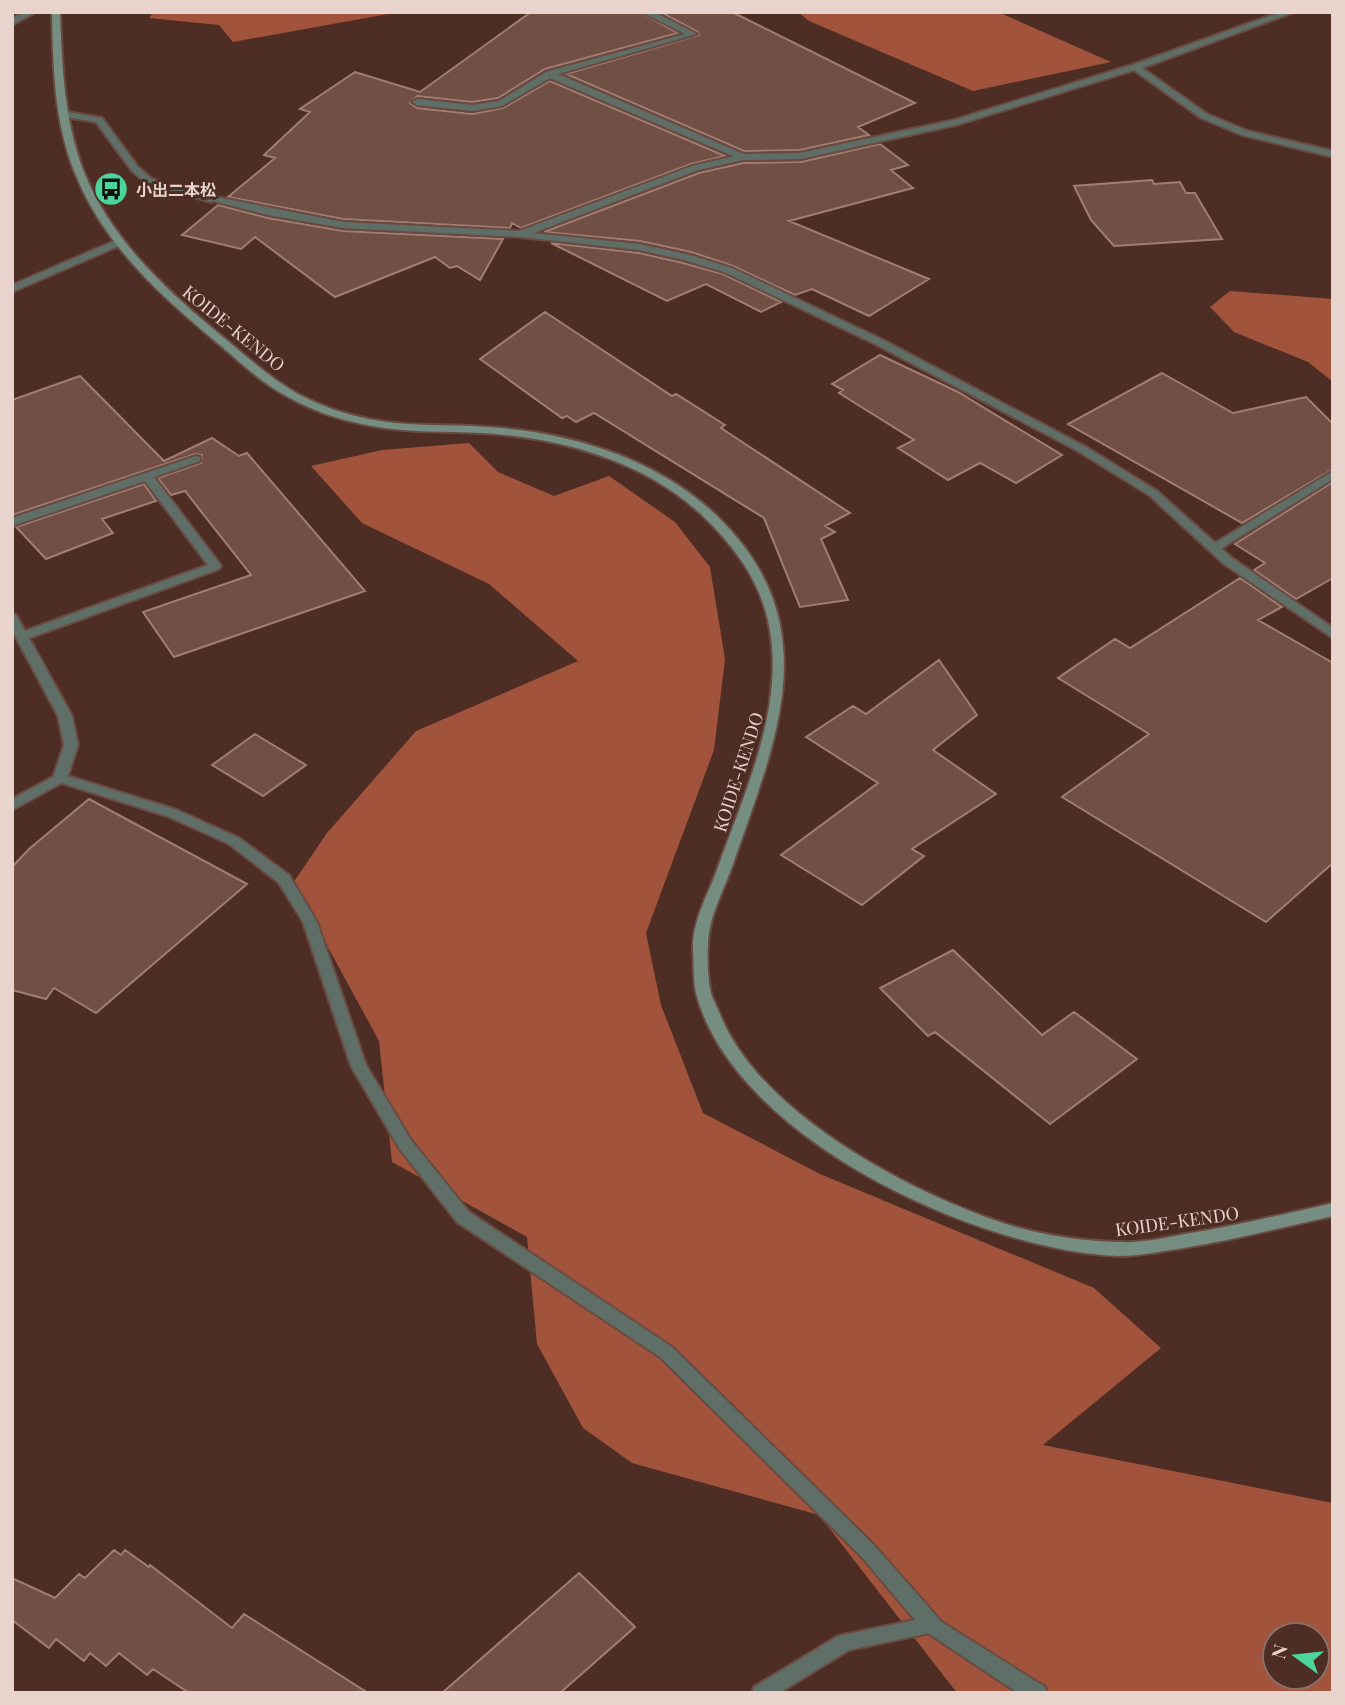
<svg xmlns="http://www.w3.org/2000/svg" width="1345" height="1705" font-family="'Playfair Display','Noto Sans JP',serif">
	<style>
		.forest { fill: #a1533c; fill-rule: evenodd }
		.building { fill: #714f45; stroke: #a27d72; stroke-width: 2 }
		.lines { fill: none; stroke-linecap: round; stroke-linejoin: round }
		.lane-casing { stroke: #694b42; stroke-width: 4 }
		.street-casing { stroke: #694b42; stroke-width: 4 }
		.secondary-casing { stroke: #694b42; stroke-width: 4 }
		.lane { fill: #5f6f67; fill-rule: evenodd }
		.street { fill: #5f6f67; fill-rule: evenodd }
		.secondary { fill: #758e81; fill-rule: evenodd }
		.labels { text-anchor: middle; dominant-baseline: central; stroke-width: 6; stroke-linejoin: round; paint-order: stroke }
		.far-poi-label { font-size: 16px; font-weight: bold; fill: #e8d4cd; stroke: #4d2d24; text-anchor: start }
		.street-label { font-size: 18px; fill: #e8d4cd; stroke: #4d2d24 }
	</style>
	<rect width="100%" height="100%" fill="#4d2d24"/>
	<path class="forest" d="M154,12H399L233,42L219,25L149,18Z
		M798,12H998L1111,62L973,91L809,21Z
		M1230,291L1333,299V382L1308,362L1234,332L1210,307Z
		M469,443L498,472L554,496L609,476L675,522L710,567L725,659L714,750L646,933L661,1005L703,1113L820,1174L1094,1288L1161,1348L1043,1445L1333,1503V1693H957L819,1515L632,1463L583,1428L537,1344L527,1237L392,1162L379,1041L293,883L327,833L416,731L578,661L489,584L362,523L311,466L382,450ZM1275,1635H1317V1677H1275Z"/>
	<path class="building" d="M531,12H640L678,33L545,69L498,98L472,102L417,96L410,103L417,108L472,114L503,108L550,81L725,156L691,164L521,228L512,223L510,228L343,219L228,197L275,158L264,155L310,112L300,109L355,72L420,92Z
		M660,12H732L915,103L858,127L869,135L800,150L744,151L566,74L699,35L698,32Z
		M880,144L908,165L891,170L913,188L789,221L929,279L869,316L812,289L795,295L733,266L691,252L640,241L544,232L699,173L743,163L801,162Z
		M1152,180L1154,184L1180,182L1186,193H1195L1222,239L1114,246L1091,220L1074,186Z
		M218,205L268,218L343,231L503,239L480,280L457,266L450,268L435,257L335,297L255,237L241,249L182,235Z
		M551,243L639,253L683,263L723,274L781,302L761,312L706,284L667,301Z
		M545,312L672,396L676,394L725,425L721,428L850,513L825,526L835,532L821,539L848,600L800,607L764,518L594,413L576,422L567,416L562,418L480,359Z
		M880,355L958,392L1062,455L1016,483L980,463L948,480L898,448L914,440L839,393L843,390L832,384Z
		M1162,373L1233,413L1306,397L1333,424V469L1242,523L1068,424Z
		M80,376L164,461L212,438L239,456L247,453L365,591L174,657L143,612L251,575L185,491L171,495L158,478L201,463L202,455L195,454L12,515V400Z
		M1333,482V578L1296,599L1254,570L1265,563L1235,544Z
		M144,484L156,501L102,519L113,533L46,559L16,527Z
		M1240,578L1282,607L1258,620L1333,663V863L1266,922L1062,797L1149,734L1058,678L1115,639L1130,648Z
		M939,660L977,715L933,750L996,794L912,849L924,856L862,905L781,855L878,783L806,737L853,706L866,714Z
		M255,734L306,765L263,796L212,765Z
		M89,799L247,884L96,1013L54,988L46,999L12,990V867L29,849Z
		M953,950L1042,1035L1074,1012L1137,1059L1050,1124L935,1032L928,1036L880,988Z
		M114,1550L121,1555L125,1550L149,1567L150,1565L232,1628L244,1614L368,1693H189L153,1669L147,1675L119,1653L106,1666L90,1653L84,1661L56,1639L49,1648L12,1620V1578L55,1598L79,1574L85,1578Z
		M579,1573L635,1627L560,1693H442Z"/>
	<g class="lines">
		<g class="lane-casing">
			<path id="lane" d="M25,12H36L12,25V18Z
				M642,12H654L697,34L558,74L746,155V159H740L550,78L502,106L472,111L417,105L412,102L417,99L472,105L499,101L546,72L685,34Z
				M62,111L102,118L138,167L152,179L216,199L211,202L146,183L132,171L96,122L59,116V112Z
				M196,456L200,457V461L154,477L219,563L221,566L219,569L29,638L72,716L78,745L68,776L177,810L239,838L289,875L317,922L366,1065L411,1140L469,1212L672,1347L873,1544L939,1619L941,1625L939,1631L849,1650L779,1693H752L754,1687L838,1636L915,1620L861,1556L660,1357L457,1222L399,1148L351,1066L303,922L279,883L229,844L167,816L55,781L53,778L64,745L58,716L12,630V614L16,615L25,631L208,565L145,481L12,526V518Z
				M1333,471V479L1217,551L1213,552L1207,548Z"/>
		</g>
		<g class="street-casing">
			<path id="street" d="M1281,12H1294L1142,68L1207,114L1248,131L1333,151V157L1242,135L1201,118L1134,70L956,125L800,159L743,160L698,170L533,233L639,244L690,255L732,268L883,340L1086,447L1157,491L1232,558L1333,628V638L1224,564L1149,495L1078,451L875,344L724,272L684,260L639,250L521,237L343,228L268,215L206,199L211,196L343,222L519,231L692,166L743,154L800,153L954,120L1132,65Z
				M119,239L124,242L123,244L12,292V285Z
				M60,773L67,778L65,781L12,810V799Z
				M932,1616L1045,1687L1047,1693H1018L925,1631L923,1625L925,1619Z"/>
		</g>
		<g class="secondary-casing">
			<path id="secondary" d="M52,12H60C62,66 64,121 84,172C113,244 171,294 229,342C251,360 273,380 298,394C320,406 345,414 369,419C408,427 448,424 488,427C569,432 654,457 715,514C829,623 777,737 733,864C724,890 708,918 708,946C707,959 708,976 710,989C712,999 718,1009 722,1019C762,1112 902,1188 994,1220C1034,1234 1078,1241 1121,1242C1142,1243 1164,1238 1185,1234C1235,1226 1284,1214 1333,1203V1216C1283,1227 1234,1240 1184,1248C1162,1251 1141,1256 1119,1256C980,1251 734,1139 696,993C693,980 694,963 693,949C692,921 709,893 718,867C747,786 793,690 763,603C753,573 732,545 709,522C650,462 563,438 481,433C445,431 408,433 372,426C344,421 315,412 290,398C264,385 243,365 221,346C162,297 104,246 75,173C54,122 53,66 52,12Z"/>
		</g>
		<use href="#lane" class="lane"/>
		<use href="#street" class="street"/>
		<use href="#secondary" class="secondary"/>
	</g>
	<defs>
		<g id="bus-disc" transform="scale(1.75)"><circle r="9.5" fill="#4bd49b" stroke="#4d2d24"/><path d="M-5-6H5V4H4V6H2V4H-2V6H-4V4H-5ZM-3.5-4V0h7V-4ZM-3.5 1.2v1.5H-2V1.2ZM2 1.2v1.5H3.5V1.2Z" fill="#111"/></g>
	</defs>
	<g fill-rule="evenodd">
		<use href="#bus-disc" x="111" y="189"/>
	</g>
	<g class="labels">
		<g class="far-poi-label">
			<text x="136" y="189">小出二本松</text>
		</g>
		<g class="street-label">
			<text transform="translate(234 328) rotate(39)">KOIDE-KENDO</text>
			<text transform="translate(738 772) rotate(-72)">KOIDE-KENDO</text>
			<text transform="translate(1177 1221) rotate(-8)">KOIDE-KENDO</text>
		</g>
	</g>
	<rect width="1345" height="1705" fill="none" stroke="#e8d4cd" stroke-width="28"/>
	<g transform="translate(1296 1656) rotate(285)"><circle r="33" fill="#4d2d24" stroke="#8b7068" stroke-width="2"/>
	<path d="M0-5L12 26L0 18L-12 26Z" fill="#4bd49b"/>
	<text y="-10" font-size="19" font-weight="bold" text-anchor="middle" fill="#e8d4cd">N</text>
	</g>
</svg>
